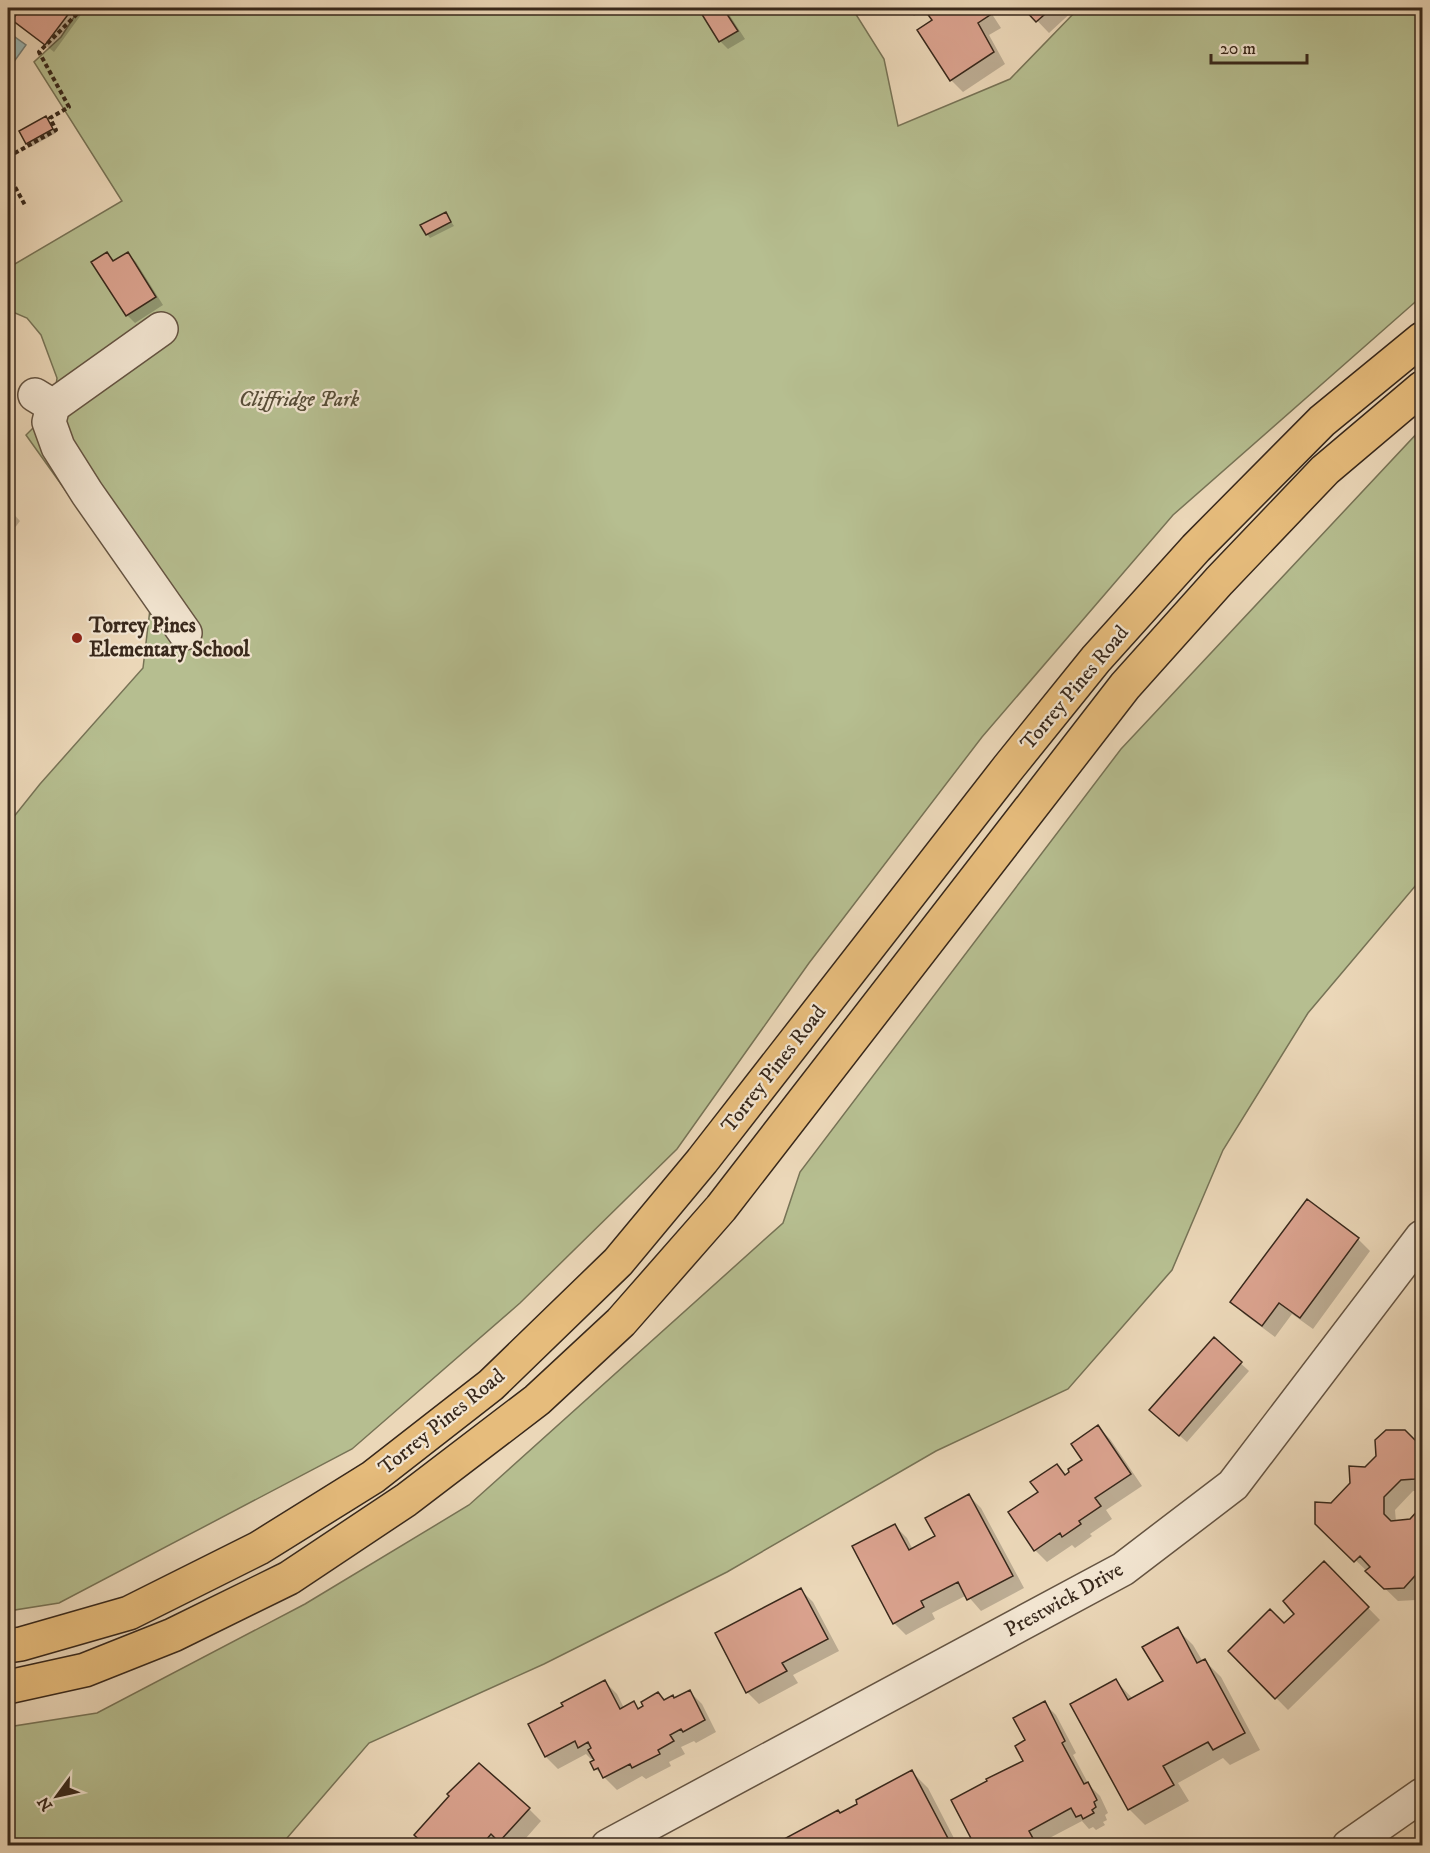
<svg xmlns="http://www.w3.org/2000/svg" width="1430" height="1853" font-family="'IM FELL DW Pica',serif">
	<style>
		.green { fill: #b6be90; stroke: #777356; stroke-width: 1.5 }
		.water { fill: #9ab8b6; stroke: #737e78; stroke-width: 1.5 }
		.shadow { fill: #0003 }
		.building { fill: #daa28e; stroke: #38281b; stroke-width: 1.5 }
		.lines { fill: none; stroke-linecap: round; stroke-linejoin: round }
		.minor-casing { stroke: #655442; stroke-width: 36 }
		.major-casing { stroke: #38281b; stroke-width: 36 }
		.path { stroke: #38281b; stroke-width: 4; stroke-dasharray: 4.5 3; stroke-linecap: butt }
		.minor { stroke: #f2e5d1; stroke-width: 33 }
		.major { stroke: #e6bc7c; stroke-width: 33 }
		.poi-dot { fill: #8f2418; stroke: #f2e5d1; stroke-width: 2 }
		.labels { text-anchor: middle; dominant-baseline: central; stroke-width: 4.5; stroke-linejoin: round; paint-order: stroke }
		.park-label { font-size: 21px; font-style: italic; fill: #584e38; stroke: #f2e5d1 }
		.poi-label { font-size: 21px; font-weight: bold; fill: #38281b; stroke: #f2e5d1; text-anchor: start }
		.street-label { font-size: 21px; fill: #38281b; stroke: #f2e5d1 }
	</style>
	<rect width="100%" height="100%" fill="#ebd7b8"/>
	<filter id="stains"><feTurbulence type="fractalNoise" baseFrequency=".00333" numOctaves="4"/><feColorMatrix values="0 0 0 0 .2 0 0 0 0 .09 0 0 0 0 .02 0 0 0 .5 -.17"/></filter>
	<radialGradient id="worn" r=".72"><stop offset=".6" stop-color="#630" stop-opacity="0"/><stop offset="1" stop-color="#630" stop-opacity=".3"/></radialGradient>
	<path class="green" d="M80,8H852L884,59L898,126L1010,79L1079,8H1422V296L1173,515L982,737L809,963L677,1149L520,1303L352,1449L59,1603L8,1611V824L40,784L143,668L150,609L26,435L45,416L54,399L57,378L41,335L27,318L8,310V268L122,201L34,62L61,37Z
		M1422,428V878L1308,1013L1223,1150L1172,1270L1068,1389L936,1451L727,1572L544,1664L369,1743L281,1845H8V1727L97,1713L305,1604L469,1505L783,1223L800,1172L1121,749Z"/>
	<path class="water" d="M8,32L26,45L8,70Z"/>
	<path class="shadow" d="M23,8H86L54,52L14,20Z
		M692,8H725L745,39L728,49L721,42L702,11L698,14Z
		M905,8H988L1001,28L989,35L1005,64L963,92L951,80L934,21L926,9L914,16Z
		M1025,8H1076L1049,33Z
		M46,118L56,133L31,147L21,132Z
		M446,214L454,226L430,238L427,234Z
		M107,254L115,261L128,254L136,262L163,305L135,323L127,315Z
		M8,508L20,521L8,537Z
		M1358,1239L1370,1251L1313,1329L1292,1314L1275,1337L1244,1314L1232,1302Z
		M1214,1339L1249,1371L1187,1442L1159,1418Z
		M1098,1427L1110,1439L1142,1486L1106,1510L1112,1519L1090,1534L1092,1536L1075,1548L1072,1545L1047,1562L1035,1550L1040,1493L1057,1466L1067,1476L1084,1461Z
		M1405,1431L1422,1449V1491H1413L1395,1510L1396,1522L1410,1521L1422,1508V1593L1416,1600L1398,1601L1317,1523L1366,1469Z
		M969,1496L981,1508L1024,1588L981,1611L967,1595L932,1613L935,1619L906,1635L894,1623L895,1526L907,1538L913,1550L937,1537Z
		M1324,1563L1380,1620L1288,1710L1230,1651L1284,1625L1296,1614Z
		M801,1590L813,1602L839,1651L793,1675L798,1683L759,1704L747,1692Z
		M1177,1629L1193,1645L1203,1662L1205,1661L1221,1677L1260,1750L1230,1765L1223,1758L1178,1783L1189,1801L1145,1825L1129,1809L1116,1681L1133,1699L1165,1682Z
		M605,1682L617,1694L624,1708L634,1703L640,1710L658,1694L665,1701L675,1700L690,1692L702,1704L716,1732L696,1743L694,1741L681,1747L685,1754L669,1762L671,1766L646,1779L642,1776L617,1790L596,1769L592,1763L596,1761L594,1758L591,1759L586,1754L558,1769L546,1757L530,1725Z
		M1044,1703L1056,1715L1076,1753L1073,1755L1089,1785L1100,1796L1108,1813L1105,1815L1107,1820L1103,1822L1105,1825L1096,1830L1093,1827L1089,1829L1082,1821L1040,1843L1041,1846H977L1025,1762L1027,1741Z
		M912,1772L928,1788L958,1846H789Z
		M529,1809L541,1821L519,1846H427Z"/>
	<path class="building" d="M21,8H73L45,45L12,20Z
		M698,8H723L738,31L719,42Z
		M923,8H986L990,15L978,23L994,52L950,81L917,30L932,20Z
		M1023,8H1052L1036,22Z
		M46,116L53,129L26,144L19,131Z
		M446,212L451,222L426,235L420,225Z
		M107,252L113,261L128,252L156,297L126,316L91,262Z
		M1307,1199L1359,1238L1300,1318L1279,1303L1262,1326L1230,1302Z
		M1214,1337L1242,1362L1179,1436L1149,1410Z
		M1098,1425L1131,1474L1095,1498L1101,1506L1079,1521L1081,1524L1062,1537L1060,1533L1034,1551L1008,1512L1038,1492L1030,1482L1057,1464L1065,1475L1069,1472L1068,1469L1082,1460L1071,1444Z
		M1386,1430H1405L1422,1447V1471L1415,1479L1401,1480L1384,1497V1514L1391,1521L1410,1519L1422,1506V1568L1404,1588L1384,1589L1365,1571L1370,1567L1360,1556L1354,1562L1315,1524V1502L1331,1503L1350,1483L1349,1466L1365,1467L1376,1456L1375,1440Z
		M969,1494L1013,1576L967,1600L958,1582L921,1601L924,1607L893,1624L852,1546L895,1524L909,1550L935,1536L925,1518Z
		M1324,1561L1369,1607L1275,1699L1228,1651L1270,1609L1284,1623L1294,1614L1283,1601Z
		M801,1588L828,1639L782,1663L787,1671L746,1693L715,1633Z
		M1178,1627L1197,1663L1205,1659L1245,1733L1213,1750L1208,1742L1163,1766L1174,1785L1128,1810L1070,1704L1116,1679L1128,1700L1163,1681L1142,1647Z
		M605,1680L620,1709L634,1701L638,1709L643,1706L641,1702L658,1692L664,1700L673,1695L674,1698L690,1690L705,1720L683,1732L681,1729L670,1735L674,1741L658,1750L660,1754L632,1768L630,1764L603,1778L598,1768L594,1770L590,1762L594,1760L588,1750L591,1748L588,1742L578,1748L575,1741L545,1757L528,1724L563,1706L561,1703Z
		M1045,1701L1065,1741L1062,1743L1084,1784L1088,1782L1097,1800L1094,1802L1096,1807L1092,1810L1094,1813L1083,1819L1081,1815L1076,1817L1071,1808L1029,1831L1035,1842L1028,1846H1007L1006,1844L975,1846L951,1800L987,1781L986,1779L1023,1761L1015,1746L1025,1740L1013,1718Z
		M479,1763L530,1808L499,1842L491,1834L481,1846H426L414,1835L449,1796L447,1794Z
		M912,1770L952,1846H787L784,1839L838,1810L840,1813L857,1804L856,1800Z"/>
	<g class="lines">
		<g class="minor-casing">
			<path id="minor" d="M35,395L53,406L49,422L58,447L87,493L185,633
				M53,406L161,329
				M608,1846L1123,1569L1233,1485L1422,1237
				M1349,1846L1422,1795"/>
		</g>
		<g class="major-casing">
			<path id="major" d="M8,1646L21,1644L129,1613L259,1548L373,1477L491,1385L618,1262L702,1161L1008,768L1096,659L1196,548L1322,421L1422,339
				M8,1687L85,1670L173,1635L289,1578L406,1500L537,1400L621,1322L721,1208L1125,686L1219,581L1325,470L1422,388"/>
		</g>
		<path class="path" d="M8,157L56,130L50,118L69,107L39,52L83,8
			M8,174L26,207"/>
		<use href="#minor" class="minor"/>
		<use href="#major" class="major"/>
	</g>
	<circle class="poi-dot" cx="77" cy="638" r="6"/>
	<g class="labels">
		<g class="park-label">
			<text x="299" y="400">Cliffridge Park</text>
		</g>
		<g class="poi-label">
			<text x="89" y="626">Torrey Pines<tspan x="89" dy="24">Elementary School</tspan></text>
		</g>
		<g class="street-label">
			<text transform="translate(1075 688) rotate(-50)">Torrey Pines Road</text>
			<text transform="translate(774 1069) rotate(-52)">Torrey Pines Road</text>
			<text transform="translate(442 1422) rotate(-39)">Torrey Pines Road</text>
			<text transform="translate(1064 1600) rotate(-29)">Prestwick Drive</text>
		</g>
	</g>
	<rect width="1430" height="1853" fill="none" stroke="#ebd7b8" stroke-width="30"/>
	<rect x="9" y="9" width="1412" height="1835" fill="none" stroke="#38281b" stroke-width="3"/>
	<rect x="15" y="15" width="1400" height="1823" fill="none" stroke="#38281b" stroke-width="1.5"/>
	<g transform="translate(57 1796) rotate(237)" stroke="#f2e5d1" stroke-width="4.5" paint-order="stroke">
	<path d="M0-4.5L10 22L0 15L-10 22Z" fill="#38281b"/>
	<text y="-9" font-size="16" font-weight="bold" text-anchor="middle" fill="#38281b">N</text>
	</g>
	<path d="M1211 54v9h96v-9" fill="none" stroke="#38281b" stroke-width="3"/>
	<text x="1220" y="54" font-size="18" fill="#38281b" stroke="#f2e5d1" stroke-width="4.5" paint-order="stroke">20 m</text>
	<rect width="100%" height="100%" filter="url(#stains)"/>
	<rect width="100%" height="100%" fill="url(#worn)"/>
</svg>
